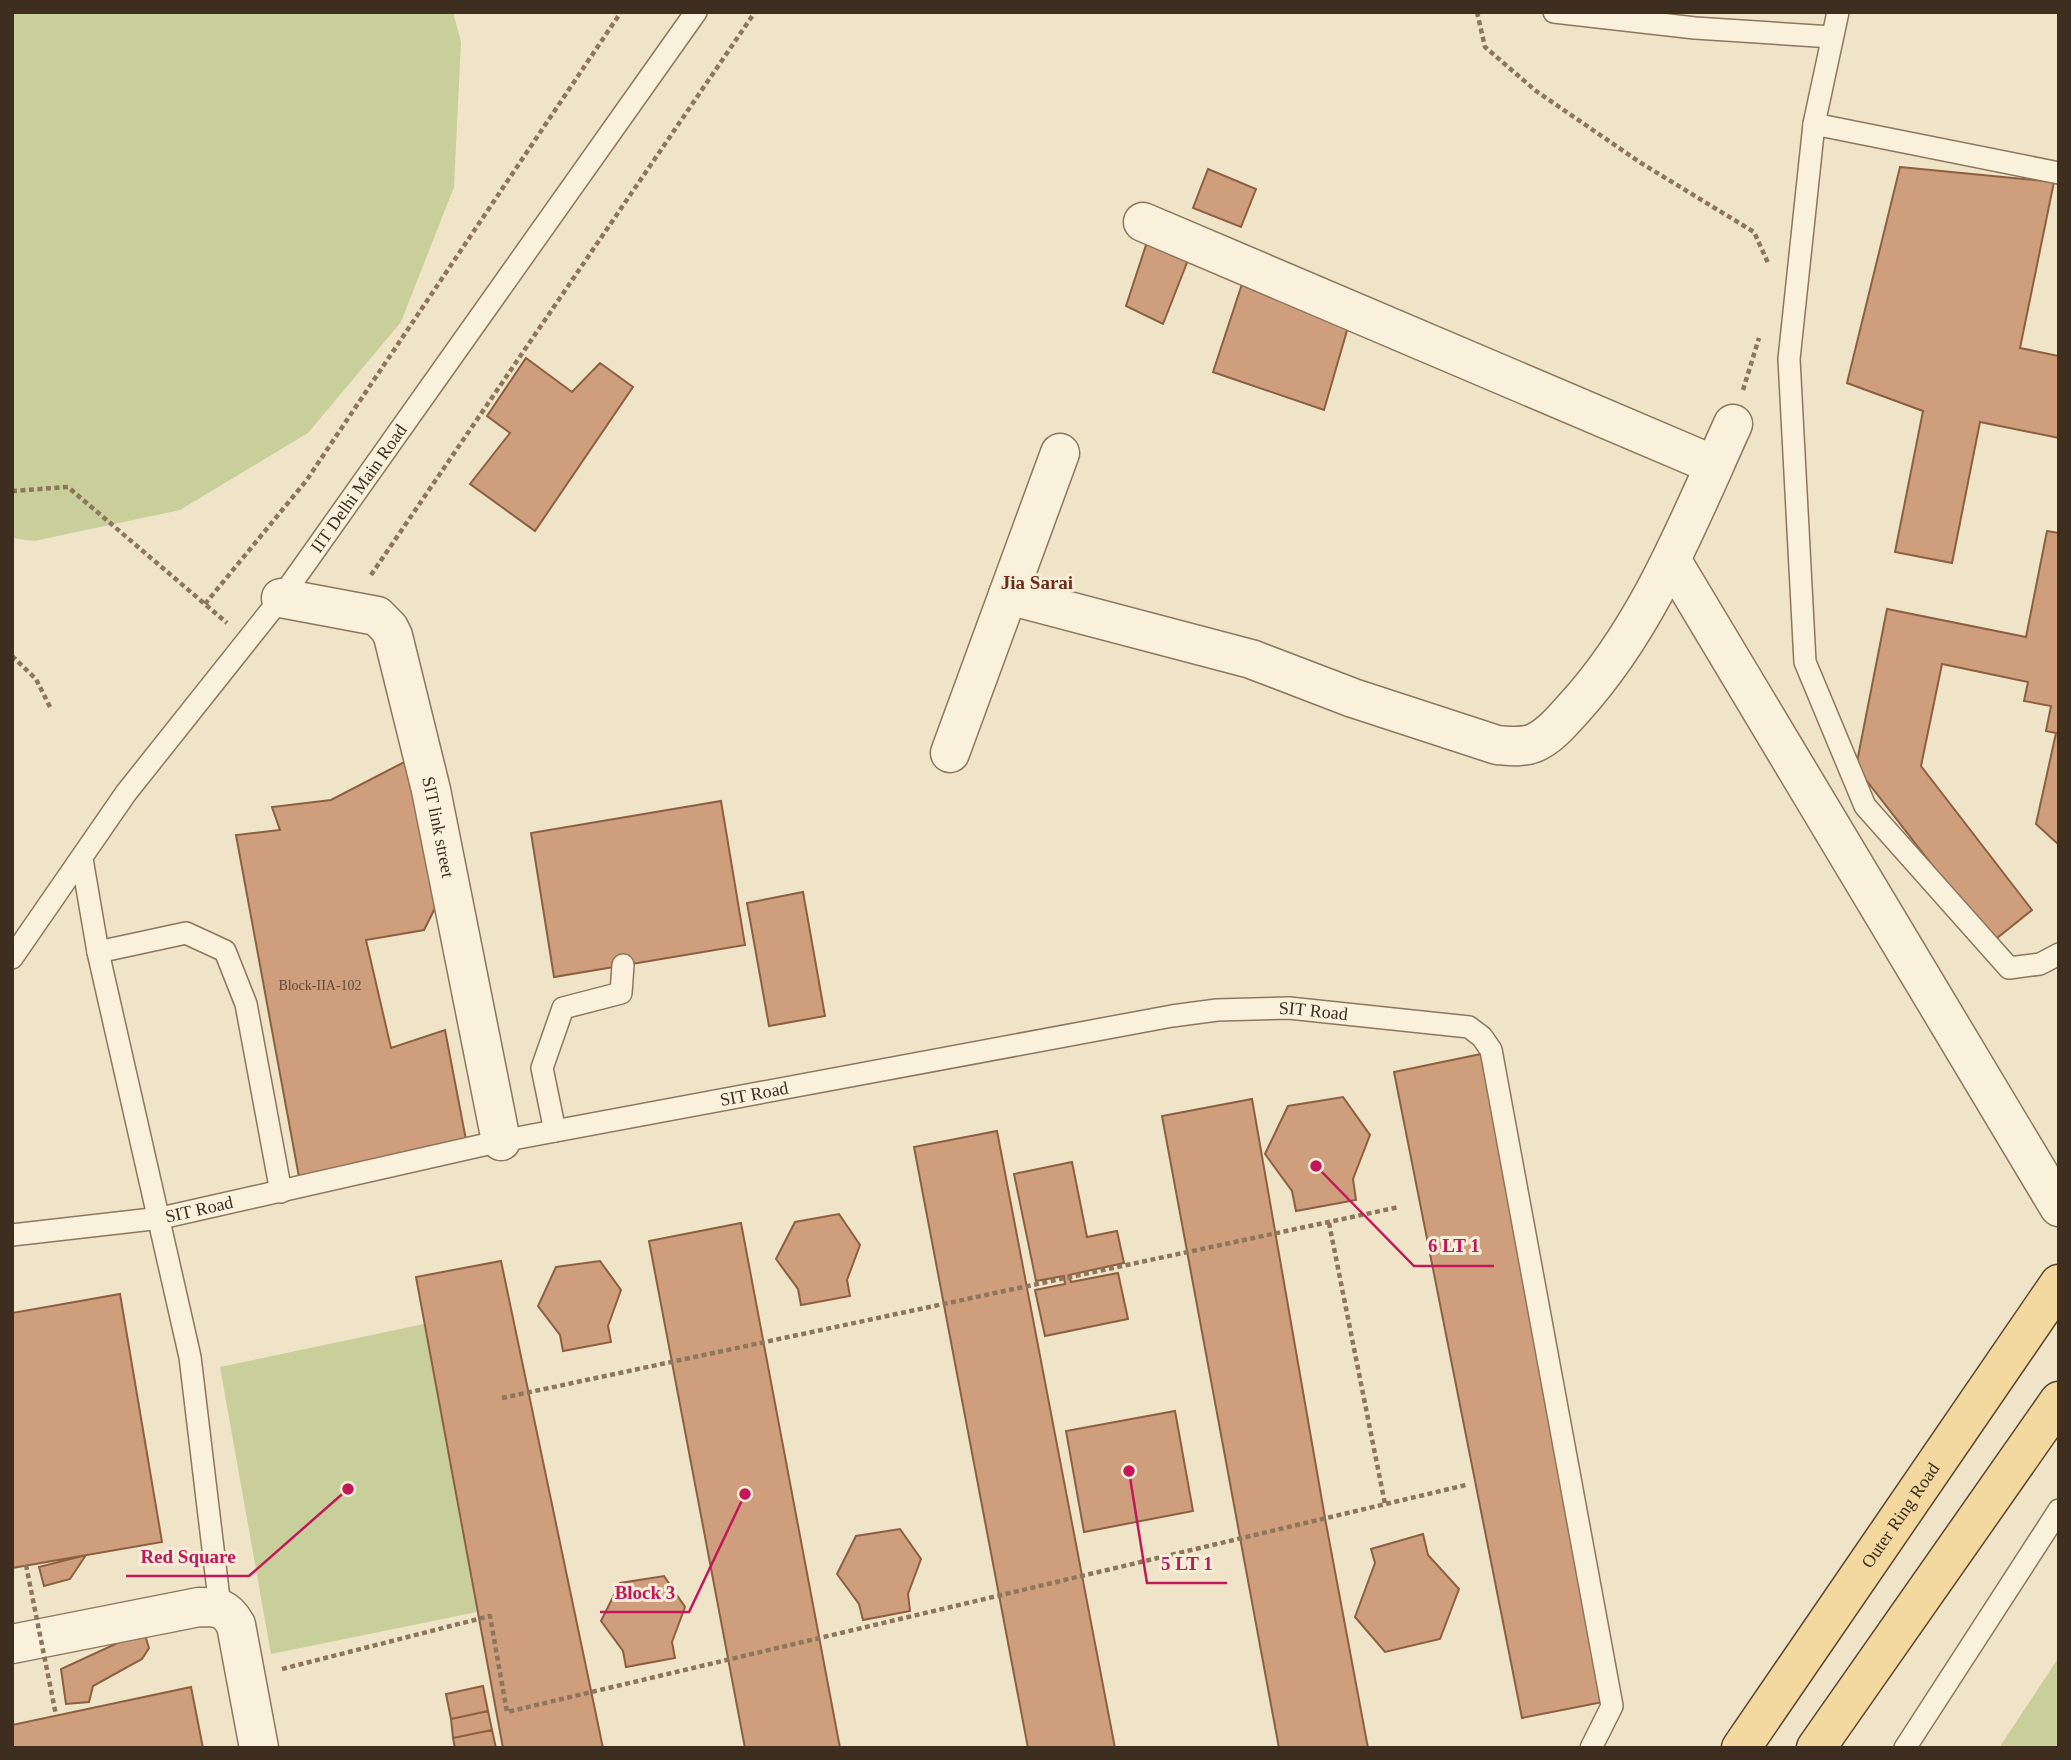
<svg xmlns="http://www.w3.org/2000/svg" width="2071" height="1760" font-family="'Times New Roman',serif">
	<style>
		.green { fill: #c9cf9b }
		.building { fill: #cf9f7d; stroke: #8d5f41; stroke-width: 2 }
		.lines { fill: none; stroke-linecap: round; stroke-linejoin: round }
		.lane-casing { stroke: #8d765c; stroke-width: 24 }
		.street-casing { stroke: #8d765c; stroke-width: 41 }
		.primary-casing { stroke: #5b4430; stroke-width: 41 }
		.path { stroke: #8d765c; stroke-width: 4.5; stroke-dasharray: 5 3.5; stroke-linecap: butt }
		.lane { stroke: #faf1dc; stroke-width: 21 }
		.street { stroke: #faf1dc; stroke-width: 38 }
		.primary { stroke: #f3d9a0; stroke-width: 38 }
		.path-bridge { stroke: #8d765c; stroke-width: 4.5; stroke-dasharray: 5 3.5; stroke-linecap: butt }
		.labels { text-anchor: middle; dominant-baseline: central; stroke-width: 6; stroke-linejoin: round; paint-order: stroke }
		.number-label { font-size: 14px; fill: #624a37 }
		.street-label { font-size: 18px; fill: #3d2e20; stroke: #f7eed8 }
		.neighbourhood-label { font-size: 19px; font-weight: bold; fill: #6b2e1e; stroke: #f7eed8 }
		.leader { fill: none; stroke: #c2185b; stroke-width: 2.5 }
		.callout-dot { fill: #c2185b; stroke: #f7eed8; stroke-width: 2.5 }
		.callout-label { font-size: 19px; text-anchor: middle; font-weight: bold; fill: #c2185b; stroke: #f7eed8; stroke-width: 6; stroke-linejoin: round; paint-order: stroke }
	</style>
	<rect width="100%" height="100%" fill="#f0e4c8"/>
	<path class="green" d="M12,12H453L461,42L454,187L401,322L308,433L180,510L34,541L12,538Z
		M424,1324L477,1612L271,1654L220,1367Z
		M2059,1657V1748H1999Z"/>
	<path class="building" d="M1900,167L2054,182L2020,348L2059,356V438L1980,422L1952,563L1895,552L1923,411L1847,383Z
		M1208,169L1256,189L1241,227L1193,208Z
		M1147,242L1190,255L1163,324L1126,306Z
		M1243,281L1348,327L1324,410L1213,372Z
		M526,358L572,392L600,363L633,387L535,531L470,484L510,433L487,416Z
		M2047,531L2059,533V845L2036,824L2056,733L2046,731L2051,706L2024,701L2028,682L1942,664L1921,766L2032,910L1992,942L1856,767L1887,609L2026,637Z
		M414,757L444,890L424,930L366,940L391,1048L445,1030L467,1145L299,1177L236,835L280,830L272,807L331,800Z
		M721,801L745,945L554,977L531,833Z
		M803,892L825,1016L769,1026L747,903Z
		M1481,1054L1608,1701L1522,1718L1394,1072Z
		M1343,1097L1370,1135L1353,1179L1356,1200L1296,1211L1292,1191L1265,1154L1288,1106Z
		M1252,1099L1325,1518L1368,1748H1279L1162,1116Z
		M997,1131L1115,1748H1028L914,1147Z
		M1072,1162L1087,1237L1117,1231L1124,1263L1069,1275L1071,1282L1118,1273L1128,1319L1045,1336L1035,1290L1065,1284L1064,1276L1036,1281L1014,1174Z
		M839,1214L860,1245L847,1280L850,1296L801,1305L798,1289L776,1259L795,1222Z
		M741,1223L840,1748H745L649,1241Z
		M501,1261L603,1748H503L416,1277Z
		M600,1261L621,1290L608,1326L611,1342L563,1351L560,1335L538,1306L556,1267Z
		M120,1294L162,1542L12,1568V1313Z
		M1175,1411L1193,1511L1084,1532L1066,1431Z
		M900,1529L921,1559L908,1594L910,1611L863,1620L859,1604L837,1574L856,1536Z
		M1423,1534L1428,1555L1459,1589L1440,1639L1385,1652L1355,1617L1375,1563L1371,1549Z
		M86,1555L70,1579L44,1586L39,1567Z
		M664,1576L685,1607L672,1642L675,1658L626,1667L623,1651L601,1621L620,1583Z
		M145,1635L149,1648L142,1659L93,1686L89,1702L66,1704L61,1669L124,1640Z
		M483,1686L488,1711L451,1719L446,1694Z
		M191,1687L203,1748H12V1725Z
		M191,1687L203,1748H12V1725Z
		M488,1711L492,1730L453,1738L451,1719Z
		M492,1730L496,1748H455L453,1738Z"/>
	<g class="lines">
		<g class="lane-casing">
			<g id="lane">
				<path d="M1554,12L1695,28L1832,37"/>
				<path d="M1838,12L1814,124L1789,359L1805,662L1865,806L2009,968L2040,964L2059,954"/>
				<path d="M1814,124L2059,173"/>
				<path d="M82,859L98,952L190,1357L220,1607"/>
				<path d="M98,952L186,933L225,951L246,1004L281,1192"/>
				<path id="s1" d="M12,958L126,793L281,598L696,12"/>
				<path d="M555,1131L542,1068L563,1008L621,993L623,965"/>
				<path id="s2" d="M12,1235L161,1218L501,1141L1172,1016L1217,1010L1289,1008L1469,1027L1482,1037L1491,1050L1612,1706L1591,1748"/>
				<path d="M1905,1748L2059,1510"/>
			</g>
		</g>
		<g class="street-casing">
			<g id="street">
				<path d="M1143,222L1714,465"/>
				<path d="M1672,561L2059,1207"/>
				<path d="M1008,595L1251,659L1353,698L1497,745C1510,746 1522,748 1534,743C1550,736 1562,721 1574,708C1648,627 1688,523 1733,424"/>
				<path id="s3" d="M281,598L377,616L389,628L393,636L431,790L501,1141"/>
				<path d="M950,753L1060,453"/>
				<path d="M12,1644L199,1607C218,1607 226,1607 236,1625L259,1748"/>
			</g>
		</g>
		<g class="primary-casing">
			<g id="primary">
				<path id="s4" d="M1741,1748L2059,1284"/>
				<path d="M1816,1748L2059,1401"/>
			</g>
		</g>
		<path class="path" d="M1477,12L1485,47L1536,91L1641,163L1754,232L1769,265
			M1743,390L1759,338
			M12,491L68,487L227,623
			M371,575L755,12
			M205,604L306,481L621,12
			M12,656L36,679L50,707
			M1329,1223L1385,1504
			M502,1398L1399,1207
			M282,1669L490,1616L507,1712L1466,1485"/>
		<use href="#lane" class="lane"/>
		<use href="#street" class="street"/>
		<use href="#primary" class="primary"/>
		<path class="path-bridge" d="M26,1565L56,1715"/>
	</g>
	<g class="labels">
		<g class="number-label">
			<text x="320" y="985">Block-IIA-102</text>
		</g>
		<g class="street-label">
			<text stroke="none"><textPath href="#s1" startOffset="584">IIT Delhi Main Road</textPath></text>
			<text stroke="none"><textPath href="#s3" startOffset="320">SIT link street</textPath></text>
			<text stroke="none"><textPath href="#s2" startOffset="1323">SIT Road</textPath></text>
			<text stroke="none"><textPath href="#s2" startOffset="756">SIT Road</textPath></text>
			<text stroke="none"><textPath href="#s2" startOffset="189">SIT Road</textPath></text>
			<text stroke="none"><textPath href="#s4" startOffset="282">Outer Ring Road</textPath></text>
		</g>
		<g class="neighbourhood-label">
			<text x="1037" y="582">Jia Sarai</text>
		</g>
	</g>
	<path class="leader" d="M1316 1166L1414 1266H1494M348 1489L249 1576H126M1129 1471L1147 1583H1227M745 1494L689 1612H600"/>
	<g class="callout-dot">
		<circle cx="1316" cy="1166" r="7"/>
		<circle cx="348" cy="1489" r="7"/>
		<circle cx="1129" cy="1471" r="7"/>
		<circle cx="745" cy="1494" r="7"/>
	</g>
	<g class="callout-label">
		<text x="1454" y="1252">6 LT 1</text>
		<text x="188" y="1563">Red Square</text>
		<text x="1187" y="1570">5 LT 1</text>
		<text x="645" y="1599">Block 3</text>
	</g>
	<rect width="2071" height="1760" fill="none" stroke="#3d2e20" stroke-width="28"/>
</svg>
